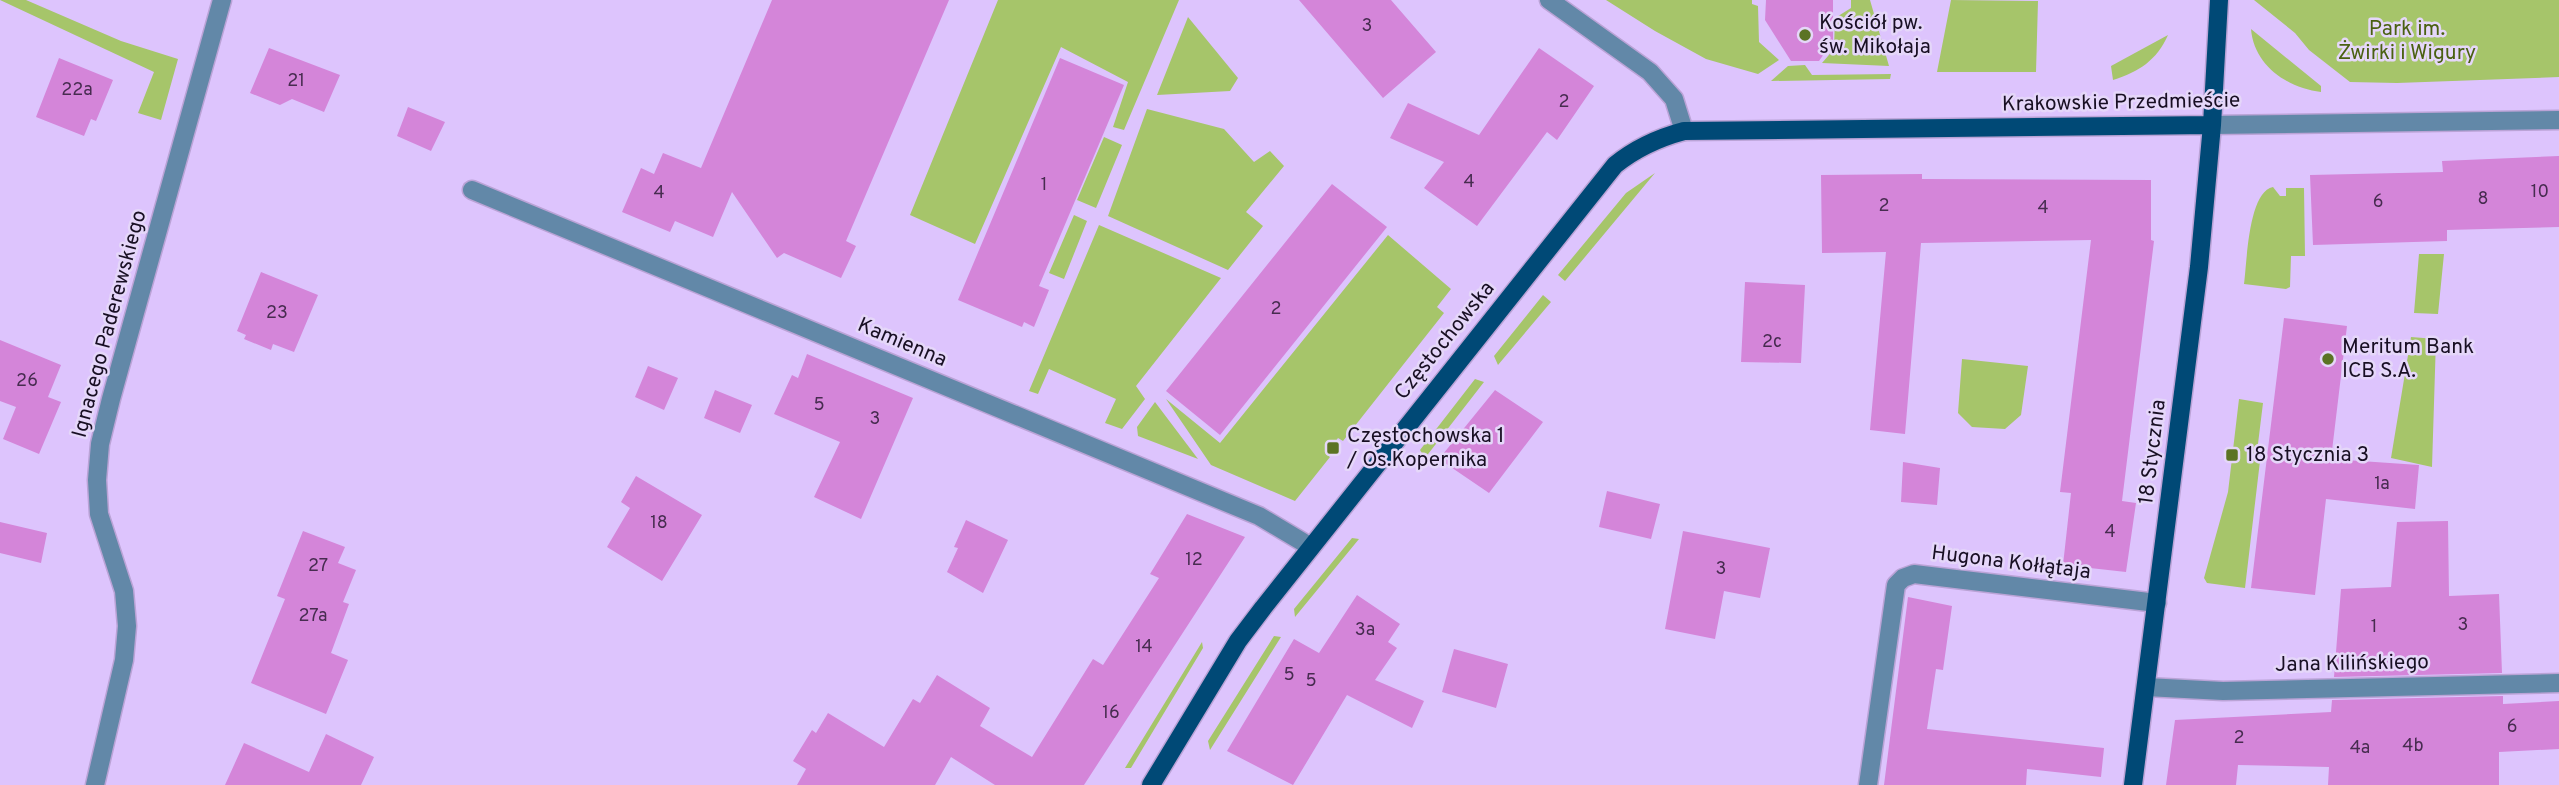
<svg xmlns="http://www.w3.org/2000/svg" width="2559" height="785" font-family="Overpass,sans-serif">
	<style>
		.green { fill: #a6c56a }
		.building { fill: #d485d9 }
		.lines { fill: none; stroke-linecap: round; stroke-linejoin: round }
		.minor-casing { stroke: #baa3d6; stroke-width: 21 }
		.major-casing { stroke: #baa3d6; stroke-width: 21 }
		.minor { stroke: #6288a8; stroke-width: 18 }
		.major { stroke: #004976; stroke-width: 18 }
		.poi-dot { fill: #5b7324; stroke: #e5d7f9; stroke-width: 2.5 }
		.labels { text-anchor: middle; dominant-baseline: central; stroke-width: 5; stroke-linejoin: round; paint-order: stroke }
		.number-label { font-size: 18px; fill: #472c50 }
		.poi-label { font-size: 21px; fill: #180f23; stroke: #e5d7f9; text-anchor: start }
		.park-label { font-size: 21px; fill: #4a6011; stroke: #e5d7f9 }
		.street-label { font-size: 21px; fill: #180f23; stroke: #e5d7f9 }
	</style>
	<rect width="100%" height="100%" fill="#ddc4fd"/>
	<path class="green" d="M0,0H26L121,41L178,59L161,120L138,113L154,72Z
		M998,0H1179L1124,130L1113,127L1128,82L1061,47L975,244L910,215Z
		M1606,0H1752V4L1758,6L1759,42L1779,60L1758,74L1706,59L1655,31Z
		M1851,0H1870L1889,66L1822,63L1834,49L1835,18L1851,8Z
		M1951,0L2038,1L2036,72H1937Z
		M2254,0H2559V77L2397,83L2350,82L2309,50L2295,33Z
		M1188,17L1238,78L1230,91L1157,95Z
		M2251,29L2321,86V92C2288,88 2254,66 2251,29Z
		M2168,35C2157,60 2139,72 2113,80L2111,66Z
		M1805,65L1812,75L1891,74L1890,79L1771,81L1788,66Z
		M1147,109L1224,129L1254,162L1270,151L1284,166L1246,212L1263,226L1228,270L1108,216Z
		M1104,137L1122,145L1096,208L1077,200Z
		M1655,173L1565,281L1558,275L1626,193Z
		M2273,187L2280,196H2286V188H2304L2305,256H2291L2290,287L2286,289L2244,284C2247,263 2248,192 2273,187Z
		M1074,215L1087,221L1064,279L1049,273Z
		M1099,225L1221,278L1136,386L1145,399L1122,429L1105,423L1116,399L1049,369L1038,394L1029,391Z
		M1388,235L1451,289L1437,307L1444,313L1343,441L1338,438L1326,454L1330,457L1295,501L1211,465L1166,399L1220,443Z
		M2419,254H2444L2438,314L2414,313Z
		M1543,295L1551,302L1498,365L1494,356Z
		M2411,337L2436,339L2432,467L2391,458Z
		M1962,359L2028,366L2021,415L2005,429L1972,427L1958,413Z
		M1475,379L1484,382L1425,458L1420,450Z
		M2239,399L2263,403L2256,460L2260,461L2245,588L2207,583L2204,578L2228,492Z
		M1155,402L1198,459L1138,436L1137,427Z
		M1352,538L1359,539L1295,617L1294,609Z
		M1274,636L1281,637L1210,750L1208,741Z
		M1202,642L1203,648L1131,768H1125Z"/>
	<path class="building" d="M772,0H949L846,241L856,246L841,278L784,253L777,258L732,192L713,237L675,221L670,232L622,212L641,168L654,174L663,153L701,168Z
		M1299,0H1391L1436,52L1383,98Z
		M1766,0H1833V41L1819,61H1791L1765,20Z
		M269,48L340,75L324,112L292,99L280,105L250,93Z
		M1539,48L1594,86L1557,140L1547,132L1477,226L1424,188L1444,162L1390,138L1408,103L1479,135Z
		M59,58L113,80L96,121L91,119L84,136L36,117Z
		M1060,58L1124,85L1039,286L1049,290L1034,327L1024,322L1022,327L958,300Z
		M408,107L445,122L431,151L397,136Z
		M2559,156V227L2447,230V241L2313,245L2310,175L2443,172L2442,161Z
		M1922,174V179L2151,180V240L2154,241L2122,501L2136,503L2126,572L2063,565L2071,493L2060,492L2091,240L1921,243L1905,434L1870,430L1886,252L1822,253L1821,175Z
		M1332,184L1387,227L1220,435L1166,391Z
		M261,272L318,295L294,352L273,344L271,350L244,339L246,335L237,331Z
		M1745,282L1805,285L1801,363L1741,362Z
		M2284,318L2347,326L2331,459L2419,465L2415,509L2326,499L2315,595L2251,588Z
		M0,340L61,365L48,397L61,402L39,454L3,439L16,407L0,401Z
		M807,354L913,398L861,519L814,497L840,442L774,414L792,375L798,378Z
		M648,366L678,378L664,410L635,397Z
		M715,390L752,405L740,433L704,418Z
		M1495,390L1543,422L1489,493L1439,459Z
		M1903,462L1940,468L1937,505L1901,502Z
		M636,476L702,515L662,581L607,547L630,508L621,502Z
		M1607,491L1660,504L1651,539L1599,527Z
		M1187,514L1245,537L1084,785H995L951,757L935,785H797L806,769L793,761L812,730L816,733L828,713L884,747L913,699L920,703L937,675L990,708L980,726L1032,757L1093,659L1103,665L1159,578L1150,574Z
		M966,520L1008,540L983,593L947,572L958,548L954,547Z
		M2448,521L2449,596L2499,594L2502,673L2334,677L2341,589L2391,587L2397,522Z
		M0,522L47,533L41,563L0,553Z
		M303,531L345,547L338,563L356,570L343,602L349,604L331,653L348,660L326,714L251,683L285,599L277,596Z
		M1683,531L1770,548L1760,598L1724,591L1715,639L1665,629Z
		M1357,595L1400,624L1388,642L1397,648L1375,680L1424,701L1412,728L1347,695L1293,785L1227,751L1294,639L1319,653Z
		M1908,597L1952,606L1943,670L1936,669L1927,729L2104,748L2101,777L2027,769L2026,785H1884Z
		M1454,649L1508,664L1496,708L1442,692Z
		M2503,696V704L2559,701V749L2499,752V785H2328L2329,767L2238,765L2236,785H2166L2175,720L2331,712L2332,700Z
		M326,734L374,757L361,785H225L244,743L309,772Z"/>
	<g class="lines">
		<g class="minor-casing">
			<path id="minor" d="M1549,0L1650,72L1674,99L1684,131
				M2212,125L2559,120
				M472,190L1259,516L1311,547
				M2146,687L2223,691L2559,683
				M95,785L124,660L127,626L124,591L99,514L97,480L100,444L111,399L222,0
				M1868,785L1896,585L1903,578L1914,574L2157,603"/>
		</g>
		<g class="major-casing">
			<path id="major" d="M1151,785L1238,641L1263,608L1615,165C1636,148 1658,138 1684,131L2212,125
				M2133,785L2199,267L2212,125L2219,0"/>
		</g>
		<use href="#minor" class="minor"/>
		<use href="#major" class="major"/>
	</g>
	<g class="poi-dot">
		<circle cx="1805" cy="35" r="7"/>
		<circle cx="2328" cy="359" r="7"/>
		<rect x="1326" y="441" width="14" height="14" rx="3.5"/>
		<rect x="2225" y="448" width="14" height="14" rx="3.5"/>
	</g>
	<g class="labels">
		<g class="number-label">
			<text x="1367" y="26">3</text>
			<text x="296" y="81">21</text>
			<text x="77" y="90">22a</text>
			<text x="1564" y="102">2</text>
			<text x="1469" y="182">4</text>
			<text x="1044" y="185">1</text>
			<text x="2540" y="192">10</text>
			<text x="659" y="193">4</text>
			<text x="2483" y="199">8</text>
			<text x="2378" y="202">6</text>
			<text x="1884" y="206">2</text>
			<text x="2043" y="208">4</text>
			<text x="1276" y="309">2</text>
			<text x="277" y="313">23</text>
			<text x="1772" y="342">2c</text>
			<text x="27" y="381">26</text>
			<text x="819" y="405">5</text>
			<text x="875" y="419">3</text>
			<text x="2382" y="484">1a</text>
			<text x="659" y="523">18</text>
			<text x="2110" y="532">4</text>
			<text x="1194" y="560">12</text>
			<text x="318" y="566">27</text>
			<text x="1721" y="569">3</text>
			<text x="313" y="616">27a</text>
			<text x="2463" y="625">3</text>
			<text x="2374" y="627">1</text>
			<text x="1365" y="630">3a</text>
			<text x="1144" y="647">14</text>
			<text x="1289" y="675">5</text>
			<text x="1311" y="681">5</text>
			<text x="1111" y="713">16</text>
			<text x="2512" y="727">6</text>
			<text x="2239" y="738">2</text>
			<text x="2413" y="746">4b</text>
			<text x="2360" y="748">4a</text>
		</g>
		<g class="poi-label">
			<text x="1819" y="23">Kościół pw.<tspan x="1819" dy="24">św. Mikołaja</tspan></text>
			<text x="2342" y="347">Meritum Bank<tspan x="2342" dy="24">ICB S.A.</tspan></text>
			<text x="1347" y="436">Częstochowska 1<tspan x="1347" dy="24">/ Os.Kopernika</tspan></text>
			<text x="2246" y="455">18 Stycznia 3</text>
		</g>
		<g class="park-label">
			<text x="2407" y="29">Park im.<tspan x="2407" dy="24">Żwirki i Wigury</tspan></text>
		</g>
		<g class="street-label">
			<text transform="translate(2121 103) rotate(-1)">Krakowskie Przedmieście</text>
			<text transform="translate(110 324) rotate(-75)">Ignacego Paderewskiego</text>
			<text transform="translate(1445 341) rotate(-51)">Częstochowska</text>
			<text transform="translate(902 343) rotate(23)">Kamienna</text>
			<text transform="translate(2153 452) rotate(-83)">18 Stycznia</text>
			<text transform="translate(2011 563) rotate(7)">Hugona Kołłątaja</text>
			<text transform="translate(2352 664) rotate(-1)">Jana Kilińskiego</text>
		</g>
	</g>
</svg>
